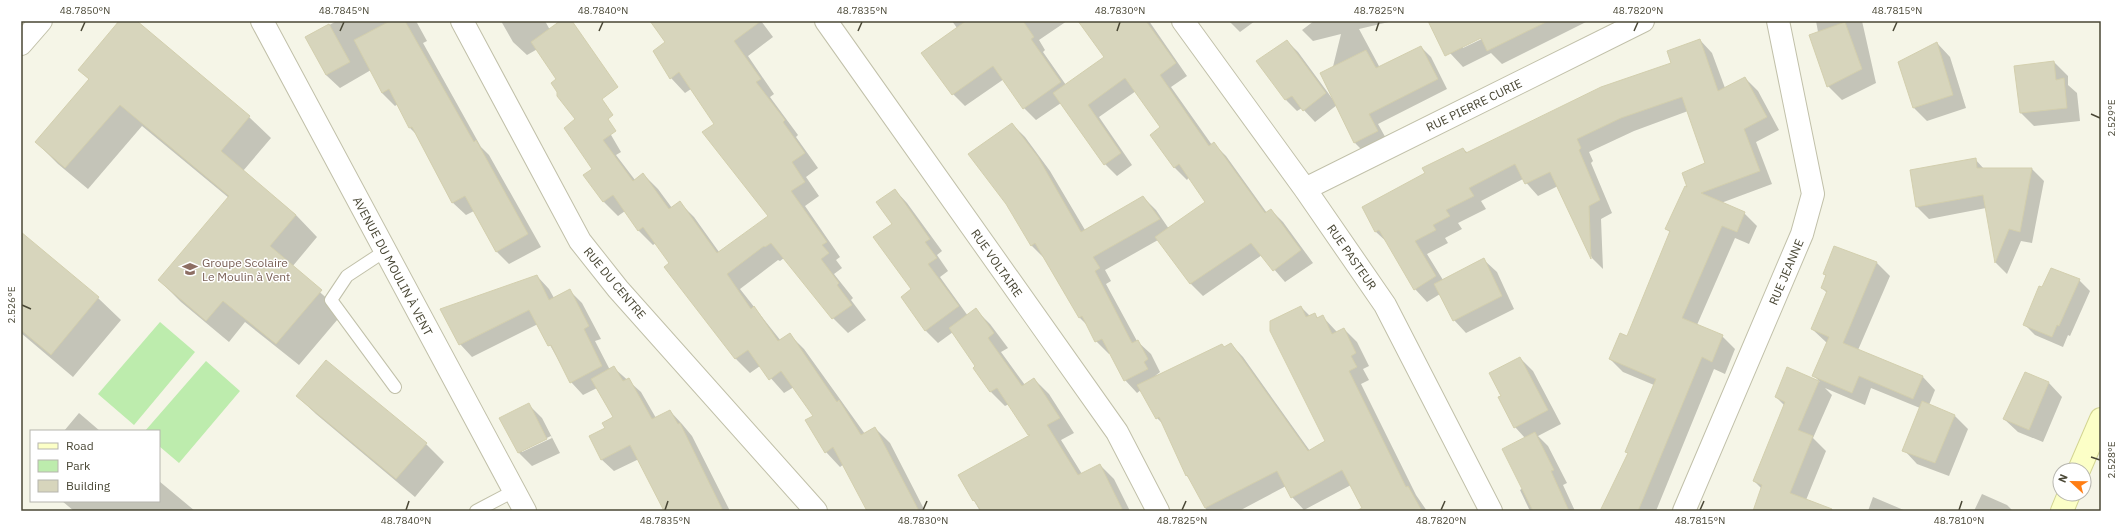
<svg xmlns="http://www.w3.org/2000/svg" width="2122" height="532" font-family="'IBM Plex Sans',sans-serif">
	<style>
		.green { fill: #bdecad }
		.shadow { fill: #0003; fill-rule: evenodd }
		.building { fill: #d7d5bc; stroke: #d3cfae }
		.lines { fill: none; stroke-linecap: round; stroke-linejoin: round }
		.lane-casing { stroke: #c1c0a9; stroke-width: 14 }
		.street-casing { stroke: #c1c0a9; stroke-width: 24 }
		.secondary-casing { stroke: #d3d592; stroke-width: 24 }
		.lane { stroke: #fff; stroke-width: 12 }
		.street { stroke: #fff; stroke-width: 22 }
		.secondary { stroke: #fcffc7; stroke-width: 22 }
		.ticks { fill: none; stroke: #494735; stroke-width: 1.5 }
		.labels { text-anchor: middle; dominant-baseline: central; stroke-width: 3; stroke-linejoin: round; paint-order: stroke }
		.street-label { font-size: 12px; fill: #494735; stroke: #fff }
		.education-label { font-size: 12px; fill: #785e54; stroke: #fff; text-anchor: start }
		.neatline { fill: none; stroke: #494735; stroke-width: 1.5 }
		.ticks-label { font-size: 10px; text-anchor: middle; fill: #494735 }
	</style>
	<rect width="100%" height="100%" fill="#f5f5e7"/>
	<path class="green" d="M160,322L195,352L134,425L98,394Z
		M206,361L240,391L179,463L159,446V431H145Z"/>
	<path class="shadow" d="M120,21H135L249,117L271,138L243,171L296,215L317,237L292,267L343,313L299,365L245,322L229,342L181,302L159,280L229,198L142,126L88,189L58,164L36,142L90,80L80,70Z
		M337,21H416L427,41L423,43L481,147L489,155L541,247L509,264L496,251L474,211L466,215L452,202L416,134L410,128L398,104L395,106L382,93L371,70L340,88L326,75L306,37Z
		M501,21H545L555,39L527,55L513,42Z
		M651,21H761L773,37L748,56L774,94L770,97L798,135L796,137L818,168L806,177L819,196L805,206L840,257L836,260L842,268L834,274L853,298L851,300L866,320L848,333L833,318L784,258L780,261L778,260L740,289L781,341L790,335L804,349L865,434L875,428L890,443L925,511H868L844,464L840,467L826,452L815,416L794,387L784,393L760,366L750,373L736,359L656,243L653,245L638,230L625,211L618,216L603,201L577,120L576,75L621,152L616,155L635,180L643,174L658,189L672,208L679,202L694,217L719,252L770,216L715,124L691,89L685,93L671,78L667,42Z
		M952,21H1067L1039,40L1045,50L1043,52L1066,85L1105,57L1080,21H1149L1187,76L1171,87L1212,145L1214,144L1226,156L1267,213L1271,210L1283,222L1313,263L1285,282L1262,255L1203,296L1191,284L1158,240L1105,270L1111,281L1106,284L1137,341L1151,354L1160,372L1155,376L1225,348L1231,344L1243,357L1310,451L1326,441L1301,307L1310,316L1314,314L1318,318L1322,316L1337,332L1344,329L1357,342L1369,366L1363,369L1369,380L1361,384L1416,495L1427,511H1366L1351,485L1304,510L1292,497L1286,486L1239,511H1207L1191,480L1187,476L1164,425L1157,418L1141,390L1137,393L1125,380L1111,353L1109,354L1096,341L1088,326L1079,317L1044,258L1031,245L1012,124L1025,137L1050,171L1085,230L1143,197L1156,210L1169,229L1207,202L1189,177L1187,180L1175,168L1151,135L1162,127L1136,91L1099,117L1132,165L1117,176L1105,164L1061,103L1036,120L1024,108L1004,79L965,106L953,94L922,53L957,28Z
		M1229,21H1255L1240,32Z
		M1314,21H1393L1359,29L1380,68L1421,47L1431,57L1447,89L1378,124L1388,142L1365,153L1355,143L1337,105L1315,122L1302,108L1297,111L1286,100L1257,62L1287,41L1298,52L1334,101L1328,87L1341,34L1313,41L1302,30Z
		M1457,21H1586V22L1502,64L1491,53L1463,67L1450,53ZM1485,35L1486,37L1463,48V46Z
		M1816,21H1862L1876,83L1842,100L1828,86Z
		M1700,40L1712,53L1725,88L1745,78L1758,91L1779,130L1756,142L1772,184L1721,203L1744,213L1757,226L1749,244L1735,238L1697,325L1722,336L1735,349L1725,374L1714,369L1656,511H1601L1629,454L1627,452L1654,385L1623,372L1610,359L1628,338L1671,233L1666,229L1689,188L1706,164L1688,111L1634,131L1589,152L1593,161L1591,163L1612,213L1601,219L1603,269L1592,258L1558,186L1538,196L1523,179L1481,201L1486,209L1458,223L1462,229L1445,238L1448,243L1427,254L1443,280L1484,260L1497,272L1514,309L1466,333L1454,320L1440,294L1427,302L1415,289L1389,244L1376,232L1363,207L1427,174L1463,149L1468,153L1672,64Z
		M1937,43L1950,57L1966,108L1927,121L1914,108Z
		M2054,62L2068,76V85L2077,93L2080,121L2034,126L2021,113Z
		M1975,159L1984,169H2032L2044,181L2032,243L2021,241L2007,274L1996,263L1986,208L1929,219L1917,207Z
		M895,190L907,203L942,251L937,255L948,271L940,277L968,316L976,310L990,324L1008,348L1001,352L1025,385L1034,379L1049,394L1074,433L1061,440L1082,474L1100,465L1114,479L1130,511H980L959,475L1030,436L1009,404L1005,406L991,392L974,368L977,366L953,332L938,343L926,331L902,297L912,289L893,224Z
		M21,233L98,298L121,320L73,377L21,333Z
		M1835,247L1877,263L1890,276L1858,350L1923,377L1935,390L1929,405L1955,416L1968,429L1949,476L1917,464L1904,450L1920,408L1871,388L1865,405L1825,388L1832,395L1813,438L1826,451L1804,505L1809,511H1754L1762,489L1754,481L1785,406L1776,397L1788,369L1820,382L1813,375L1827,343L1812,329L1827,293L1822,288L1826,276L1824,274Z
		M537,276L549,289L554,298L569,290L582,303L601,339L595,341L610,370L614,368L641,392L656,418L670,411L682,424L692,436L730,511H665L639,459L614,471L601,459L614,418L597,388L583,395L571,382L538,324L472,357L460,344Z
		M2079,280L2090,291L2070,336L2068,335L2063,347L2035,335L2024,324L2043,288Z
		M1520,358L1533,371L1561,424L1538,436L1548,446L1567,483L1563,485L1575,511H1530L1520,490L1523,488L1525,438L1515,427L1503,396Z
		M2025,373L2049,383L2062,397L2043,442L2018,432L2004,419Z
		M297,396L426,444L444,462L415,497L316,414Z
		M529,405L542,418L560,453L532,466L519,453L501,419ZM551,436L552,438L522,452V450Z
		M79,413L100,431H64Z
		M159,481L195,511H74L62,501H159Z
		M1982,494L2007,505L2013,511H1974Z
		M1873,497L1906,511H1868Z"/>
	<path class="building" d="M119,21H137L250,116L221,151L296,215L270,246L322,290L276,344L223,301L206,321L158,280L229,196L120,105L65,168L35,142L89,79L78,70Z
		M390,21H405L474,142L476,140L528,234L496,252L465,196L452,203L412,127L409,128L389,89L382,93L354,40Z
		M560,21H572L618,87L602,99L613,115L608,119L616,131L603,140L633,181L643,173L669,209L680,201L717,253L768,216L702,132L714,124L679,72L670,79L653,51L665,42L650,21H761L734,41L761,79L756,82L785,120L783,122L805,153L792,162L805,182L791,191L827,242L822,245L829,253L821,259L839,283L837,285L852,305L832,319L771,243L765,247L764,246L727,274L751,309L754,306L778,341L790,333L837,402L839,400L861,435L875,427L919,511H867L833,447L825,453L805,420L813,416L781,371L769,380L748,350L735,359L664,267L669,263L643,227L638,231L613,195L603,202L583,175L592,169L564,128L575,119L557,96V92L551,83L556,79L531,42Z
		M966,21H1023L1034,37L1031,39L1061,82L1023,109L993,66L952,95L921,53Z
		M1078,21H1146L1176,63L1160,75L1209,146L1214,142L1265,213L1271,209L1301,250L1273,271L1251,243L1190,284L1155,237L1205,202L1179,164L1174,168L1150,135L1160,127L1125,78L1088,105L1121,153L1104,165L1053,93L1104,57Z
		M1428,21H1548L1487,51L1481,38L1445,56Z
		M1845,22L1862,69L1827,87L1809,35Z
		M329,24L350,62L326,75L305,37Z
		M1700,39L1718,91L1745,77L1767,117L1744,129L1760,171L1701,193L1745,212L1737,232L1722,226L1682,318L1723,335L1712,362L1702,357L1638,511H1600L1628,453L1625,452L1656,379L1609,359L1620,333L1627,336L1670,231L1665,229L1685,186L1687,187L1682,173L1705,163L1682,97L1621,118L1577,139L1581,148L1579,150L1600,200L1589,206L1591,259L1550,172L1525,184L1515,164L1469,188L1474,196L1446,210L1450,216L1433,225L1436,230L1415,241L1436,276L1414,290L1379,230L1375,232L1362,207L1425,173L1422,168L1463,148L1466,153L1601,87L1671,63L1667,51Z
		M1287,40L1326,93L1303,111L1292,96L1285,100L1256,61Z
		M1937,42L1953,95L1913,108L1898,62Z
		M1421,46L1438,79L1369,114L1378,131L1354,143L1320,73L1366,50L1376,68Z
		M2054,61L2056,80L2064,78L2067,108L2020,113L2014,66Z
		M1012,123L1038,157L1081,232L1143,196L1160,219L1093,257L1100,268L1095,271L1132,343L1138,340L1148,359L1144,362L1148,369L1124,381L1102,339L1095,342L1082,316L1079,318L1035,243L1031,246L1006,204L968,154Z
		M1976,158L1977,168H2032L2020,232L2009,229L1995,263L1983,195L1916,207L1910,170Z
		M895,189L930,239L925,242L937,258L928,264L959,306L925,331L901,297L911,289L873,237L892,224L876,202Z
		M21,232L99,297L51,355L21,330Z
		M1834,246L1877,262L1843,343L1923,376L1913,399L1859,376L1852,393L1812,376L1829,337L1811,329L1827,291L1821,288L1826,275L1823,274Z
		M1484,258L1502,296L1453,321L1434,284Z
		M2051,268L2080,279L2059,326L2057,325L2052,337L2023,325L2039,286L2042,287Z
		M537,275L549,300L570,289L589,326L584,329L602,366L570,383L551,345L548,346L529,310L459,345L440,309Z
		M1301,306L1306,317L1315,313L1317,318L1323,315L1332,334L1344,328L1356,353L1351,356L1357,367L1349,371L1406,487L1408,486L1422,511H1356L1362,508L1342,470L1291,498L1277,471L1205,508L1187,475L1186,476L1159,417L1156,419L1137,385L1222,344L1224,347L1231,343L1308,451L1325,441L1270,331V321Z
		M976,308L994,333L988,338L1022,386L1034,378L1060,418L1047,425L1078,475L1100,464L1123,511H981L974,500L973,501L958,475L1030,435H1028L997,388L990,392L973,368L975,366L949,328Z
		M1520,357L1548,410L1514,428L1498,397L1501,396L1489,373Z
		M326,360L427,443L396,479L296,396Z
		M614,366L623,381L629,378L652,419L670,410L678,424L680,423L723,511H664L630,445L601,460L589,436L605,428L602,423L613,417L591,379Z
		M1787,367L1819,381L1798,430L1813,436L1790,493L1832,509L1831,511H1753L1762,485L1753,481L1785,402L1775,397Z
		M2025,372L2049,382L2029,430L2003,419Z
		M1922,401L1955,415L1935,463L1902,451Z
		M529,403L547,439L518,453L499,418Z
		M1535,432L1554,470L1551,471L1569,511H1533L1502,449Z"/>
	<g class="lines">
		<g class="lane-casing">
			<path id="lane" d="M385,251L347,276L331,300L395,387
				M476,511L514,491"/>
		</g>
		<g class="street-casing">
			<path id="street" d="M262,21L525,511
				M462,21L580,241L618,289L816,511
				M826,21L1117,432L1158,511
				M1183,21L1305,189L1385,305L1491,511
				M21,44L41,21
				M1305,189L1643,21
				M1684,511L1802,234L1813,194L1778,21"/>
		</g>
		<g class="secondary-casing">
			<path id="secondary" d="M2079,470L2101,419
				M2062,511L2069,494"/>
		</g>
		<use href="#lane" class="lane"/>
		<use href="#street" class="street"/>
		<use href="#secondary" class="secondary"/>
	</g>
	<path class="ticks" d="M81,31L85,22M340,31L344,22M599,31L603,22M858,31L862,22M1117,31L1120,22M1376,31L1379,22M1634,31L1638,22M1893,31L1897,22M2091,114L2100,118M22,305L31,309M2091,457L2100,460M406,510L409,501M665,510L668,501M923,510L927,501M1182,510L1186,501M1441,510L1445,501M1700,510L1704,501M1959,510L1962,501"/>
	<defs>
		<g id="school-bare" transform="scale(1.2)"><path d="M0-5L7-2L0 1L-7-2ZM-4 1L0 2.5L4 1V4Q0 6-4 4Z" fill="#8d6e63" stroke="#fff" stroke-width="2.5" paint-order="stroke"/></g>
	</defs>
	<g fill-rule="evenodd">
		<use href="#school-bare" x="190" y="269"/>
	</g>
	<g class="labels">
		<g class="street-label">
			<text transform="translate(1474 105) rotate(-26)">RUE PIERRE CURIE</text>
			<text transform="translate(1352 257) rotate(55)">RUE PASTEUR</text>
			<text transform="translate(997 263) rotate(55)">RUE VOLTAIRE</text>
			<text transform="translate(393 266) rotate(62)">AVENUE DU MOULIN À VENT</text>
			<text transform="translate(1786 272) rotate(-67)">RUE JEANNE</text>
			<text transform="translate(615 283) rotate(50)">RUE DU CENTRE</text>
		</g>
		<g class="education-label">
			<text x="202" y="262">Groupe Scolaire<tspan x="202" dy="14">Le Moulin à Vent</tspan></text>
		</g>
	</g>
	<rect width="2122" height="532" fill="none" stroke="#ffffff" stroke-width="44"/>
	<rect x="30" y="430" width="130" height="72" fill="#ffffff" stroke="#b6b5ae"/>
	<rect x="38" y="443" width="20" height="6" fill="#fcffc7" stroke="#b6b5ae"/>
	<text x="66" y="450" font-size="12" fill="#494735">Road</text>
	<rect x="38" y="460" width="20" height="12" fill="#bdecad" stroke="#b6b5ae"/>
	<text x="66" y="470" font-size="12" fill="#494735">Park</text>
	<rect x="38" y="480" width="20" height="12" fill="#d7d5bc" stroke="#b6b5ae"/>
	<text x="66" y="490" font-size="12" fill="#494735">Building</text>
	<g transform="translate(2072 482) rotate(292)"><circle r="19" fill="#ffffff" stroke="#b6b5ae"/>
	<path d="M0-3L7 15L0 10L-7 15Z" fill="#ff7e14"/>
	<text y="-6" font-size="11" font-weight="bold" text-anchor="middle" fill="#494735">N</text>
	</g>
	<rect x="22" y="22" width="2078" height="488" class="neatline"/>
	<g class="ticks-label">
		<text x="85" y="14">48.7850°N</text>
		<text x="344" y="14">48.7845°N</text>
		<text x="603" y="14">48.7840°N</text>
		<text x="862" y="14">48.7835°N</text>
		<text x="1120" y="14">48.7830°N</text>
		<text x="1379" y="14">48.7825°N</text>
		<text x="1638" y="14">48.7820°N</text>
		<text x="1897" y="14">48.7815°N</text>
		<text transform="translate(2111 118) rotate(-90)" y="4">2.529°E</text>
		<text transform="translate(11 305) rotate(-90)" y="4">2.526°E</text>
		<text transform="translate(2111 460) rotate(-90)" y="4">2.528°E</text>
		<text x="406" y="524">48.7840°N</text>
		<text x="665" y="524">48.7835°N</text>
		<text x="923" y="524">48.7830°N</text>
		<text x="1182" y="524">48.7825°N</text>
		<text x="1441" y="524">48.7820°N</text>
		<text x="1700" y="524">48.7815°N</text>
		<text x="1959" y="524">48.7810°N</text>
	</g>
</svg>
